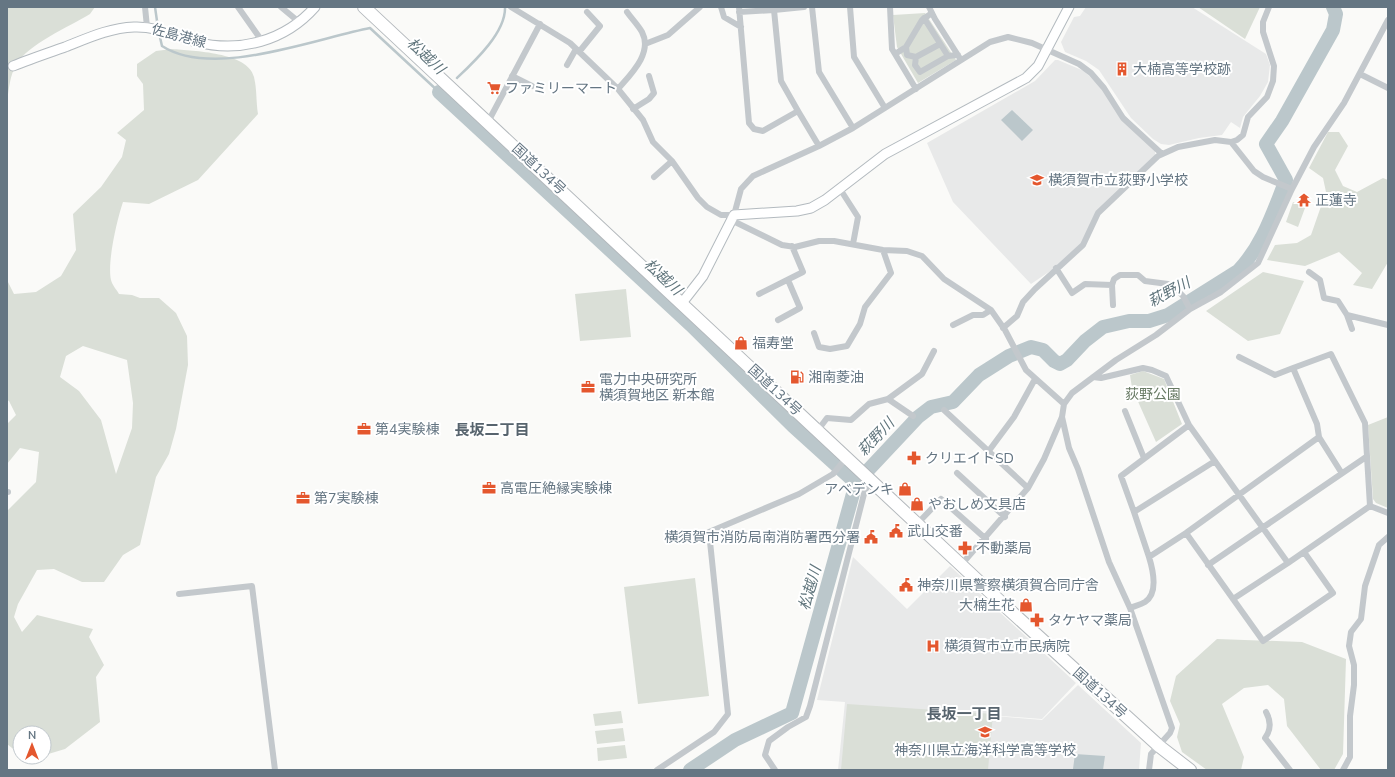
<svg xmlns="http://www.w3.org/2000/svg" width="1395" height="777" font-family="'Nunito Sans','Noto Sans JP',sans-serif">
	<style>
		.built { fill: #e8e9e9 }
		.green { fill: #dadfd7; fill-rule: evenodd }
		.water { fill: #bbc7cb }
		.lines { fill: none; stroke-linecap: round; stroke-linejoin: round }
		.stream { stroke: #bbc7cb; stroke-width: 2.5 }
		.river { stroke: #bbc7cb; stroke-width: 14 }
		.secondary-casing { stroke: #b3babf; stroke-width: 11 }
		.highway-casing { stroke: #b4b9bd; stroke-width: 14 }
		.street { stroke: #c3c8cc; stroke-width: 6 }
		.secondary { stroke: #fff; stroke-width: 9 }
		.highway { stroke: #fff; stroke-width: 12 }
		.labels { text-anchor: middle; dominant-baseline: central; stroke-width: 4; stroke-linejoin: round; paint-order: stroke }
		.street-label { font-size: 14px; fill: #657683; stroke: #fff }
		.poi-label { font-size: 14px; fill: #657683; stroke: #fff; text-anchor: start }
		.park-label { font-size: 14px; fill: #687a64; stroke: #fff }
		.water-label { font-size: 15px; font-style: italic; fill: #60757c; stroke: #fff }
		.neighbourhood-label { font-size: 15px; font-weight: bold; fill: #57646e; stroke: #fff }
	</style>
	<rect width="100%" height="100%" fill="#fafaf8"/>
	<path class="built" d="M1086,7H1192L1266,54L1270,65L1268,82L1260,96L1243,117L1240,128L1231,122L1222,135L1199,138L1169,145L1161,144L1153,139L1131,118L1099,70L1086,61L1065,52L1061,42L1074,17L1080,16Z
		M1055,60H1058L1084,71L1102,88L1155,151V158L1096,214L1085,242L1074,255L1031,284L953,202L927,143L1035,81Z
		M853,557L907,609L950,566L1076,683L1042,719L949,712L1042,720L1078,685L1141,743L1139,770H838L845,702L817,700Z"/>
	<path class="green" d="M7,7H95L90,14C69,27 28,44 16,65C10,75 9,89 7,101Z
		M1198,7H1260L1245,39Z
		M925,13L956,60L918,83L897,47L893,15Z
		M172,49C193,51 248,52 254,77C257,89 256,102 258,114L198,180L149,204L123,202C117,220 107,262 111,280C112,285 117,290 119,294L132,295L140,298H159L176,313L187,336L188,365L176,429L169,454L156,477L140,545L123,555L104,582H82L54,569L37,570L18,604L14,617L22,632L37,615L93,629L89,637L104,665L96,677L100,722L65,749L45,755H44V733H20V751L17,752L7,744V511L36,482L39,452L20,448L7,464V424L16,415L9,401L7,400V280L14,294L36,292L61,276L76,250L73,214L101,187L122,157L126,140L117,133L144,110L143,84L137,76V64L156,51ZM83,346L127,360L133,403L132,428L116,474L101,420L79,391L60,377L66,356Z
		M1328,132H1339L1348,146L1335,170L1343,186L1357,192L1383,178L1388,180V262L1372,289L1353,285L1362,273L1339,252L1305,266L1267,260L1275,245L1297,243L1311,235L1326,192L1323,178L1309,168Z
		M1293,202L1305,208L1298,227L1286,222Z
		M1263,272L1304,281L1280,334L1248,341L1206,311Z
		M626,289L631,337L580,341L575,294Z
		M1143,371L1164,379L1182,424L1156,442L1132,388L1130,375Z
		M1388,417V508L1376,503L1373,499L1368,425Z
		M695,578L709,696L638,704L624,587Z
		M1217,639L1302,642L1346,659L1343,754L1334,770H1321L1287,726L1284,699L1268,685L1244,688L1222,704L1244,757L1241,770H1207L1182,752L1177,737L1180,724L1170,701L1176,676Z
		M847,704L993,714L988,770H841Z
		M621,711L623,723L595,726L593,714Z
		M623,728L625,741L597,744L595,731Z
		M625,745L627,758L598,761L597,748Z"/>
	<path class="water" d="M1012,110L1033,130L1022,141L1001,120Z
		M1075,754L1105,756L1103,770L1073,769Z"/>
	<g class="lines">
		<path class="stream" d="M155,7L158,28
			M159,33L162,46C213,79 314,39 370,28L439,92L442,89
			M457,78C475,61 506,32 505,7"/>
		<path class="river" d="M439,92L691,325L793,426L856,483L792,713L735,740L690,770
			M856,483L918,417L931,407L953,402L979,375L1009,356L1031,347L1043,350L1054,361L1060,364L1067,360L1085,341L1103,327L1129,321H1149L1168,315L1238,271C1263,245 1273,212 1286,180L1266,144L1282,121L1333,30L1336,14L1333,7"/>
		<g class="secondary-casing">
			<path id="secondary" d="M13,66C30,59 48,53 65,47C88,38 109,28 134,27C156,26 175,36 196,42C240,53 285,41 315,7
				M682,303L703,276L734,215L797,211L811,208L825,200L885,154L1026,78L1038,66L1069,7"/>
		</g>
		<g class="highway-casing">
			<path id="highway" d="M364,7L1005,606L1159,746L1190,770"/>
		</g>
		<path class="street" d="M145,7L147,27
			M238,7L262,41
			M281,7L299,22
			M511,7L570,43L618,89L643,120L653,142L672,161L698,198L707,207L721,215H734L741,189L753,176L819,146L853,128L990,42L1008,37L1032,43L1079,64L1091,73L1104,88L1123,118L1162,154
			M721,7L724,17L741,27
			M739,7L749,123L754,129L763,131L798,111L819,146
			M812,7L819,72L853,128
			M850,7L854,57L885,108
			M890,7L892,49L916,89
			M929,7L935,19L961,60
			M774,10L804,7
			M739,12L774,10L781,81L798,111
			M924,18L948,56L958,55
			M645,44L668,35L700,7
			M940,44L916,57L915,65L920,72L948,56
			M906,47L907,55L916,57
			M579,52L600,26L587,12
			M895,54L906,47L922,20L932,13
			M567,65L576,49
			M1360,74L1388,88
			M512,76L532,86
			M618,89C631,74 653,53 642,32C638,25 632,19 627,12
			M633,109L649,99L654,93L649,76
			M488,122L540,24
			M1231,142L1237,140L1243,135L1248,117L1267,97L1273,81L1274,66L1263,32V22L1269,7
			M654,177L672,161
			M840,189L858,217L853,244
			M1292,189L1314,147L1344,103L1388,20
			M731,220L782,245L795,247L819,241H834L883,250L907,251L922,256L944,279L991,310L1005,330L1026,370L1064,404
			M1056,268L1072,293L1085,284L1112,285L1114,279L1120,275H1138L1145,281L1168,284L1173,286L1183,296L1190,309
			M1309,272L1320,280L1324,298L1338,301L1347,315L1388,325
			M1112,285L1113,305
			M759,294L803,272L792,246
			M1347,315L1352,329
			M778,320L800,308L788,280
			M953,325L973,315H983L991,310
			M814,333L819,347L830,349L847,346L860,324L865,307L891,273L883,250
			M1239,357L1275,375L1293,368
			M1093,377L1101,378L1143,368L1152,370L1166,376L1189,425L1288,563L1370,506
			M888,399L913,416
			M944,410L1028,488
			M1125,411L1144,458
			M1062,417L1069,448L1078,469L1109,562L1130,608L1172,728L1170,733L1151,754L1149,770
			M818,430L827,418L851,420L869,404L888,399L922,374L934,351
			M1319,437L1341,472
			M988,452L1014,417L1035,379
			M957,473L1005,517
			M7,492H8
			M1370,506L1388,513
			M1134,512L1121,476L1189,425
			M918,523L941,499L986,539
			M1186,533L1263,641L1333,593L1304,552
			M1149,557L1134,512L1215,461
			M961,565L1028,488L1044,459L1062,417L1064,404L1072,393L1116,360L1156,335L1190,309L1221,292L1258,263L1292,189L1263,177L1254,171L1231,142L1215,140L1178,147L1158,156L1098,213L1083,245L1035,289L1023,302L1017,316L1003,328
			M1208,565L1366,457
			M179,594L252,586L275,770
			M1233,599L1288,563
			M1130,608C1134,606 1140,605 1145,602C1159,593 1153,570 1149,557L1186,533L1319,437L1317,424L1293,368L1331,354L1365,423L1370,506
			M1266,712C1271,721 1271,730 1265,738L1290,770
			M657,770L714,732L728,714L709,532L799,494L833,474L847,457
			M775,770L765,755L769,741L788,727L806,717L810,706L865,490L872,481
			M1343,770L1350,757V716L1354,685V665L1349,646L1351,632L1361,619L1365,586L1379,545L1388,537"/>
		<use href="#secondary" class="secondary"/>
		<use href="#highway" class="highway"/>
	</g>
	<defs>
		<g id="building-bare" transform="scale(1.08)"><path d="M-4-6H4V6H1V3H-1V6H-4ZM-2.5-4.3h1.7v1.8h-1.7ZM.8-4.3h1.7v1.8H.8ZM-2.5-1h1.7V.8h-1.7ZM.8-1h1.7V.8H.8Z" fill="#e4572e" stroke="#fff" stroke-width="2.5" paint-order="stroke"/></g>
		<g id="supermarket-bare" transform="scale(1.08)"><path d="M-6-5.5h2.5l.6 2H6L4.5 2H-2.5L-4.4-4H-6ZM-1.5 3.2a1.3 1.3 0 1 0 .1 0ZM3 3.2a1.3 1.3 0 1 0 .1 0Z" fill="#e4572e" stroke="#fff" stroke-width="2.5" paint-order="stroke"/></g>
		<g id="school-bare" transform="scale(1.08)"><path d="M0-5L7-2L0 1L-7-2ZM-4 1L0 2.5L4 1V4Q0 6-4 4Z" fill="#e4572e" stroke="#fff" stroke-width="2.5" paint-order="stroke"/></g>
		<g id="temple-bare" transform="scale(1.08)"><path d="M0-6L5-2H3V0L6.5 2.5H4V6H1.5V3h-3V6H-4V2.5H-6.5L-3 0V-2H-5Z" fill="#e4572e" stroke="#fff" stroke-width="2.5" paint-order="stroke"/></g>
		<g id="shop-bare" transform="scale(1.08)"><path d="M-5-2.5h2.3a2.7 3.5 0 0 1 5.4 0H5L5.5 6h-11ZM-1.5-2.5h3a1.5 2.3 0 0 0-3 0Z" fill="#e4572e" stroke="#fff" stroke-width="2.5" paint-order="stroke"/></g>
		<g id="fuel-bare" transform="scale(1.08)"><path d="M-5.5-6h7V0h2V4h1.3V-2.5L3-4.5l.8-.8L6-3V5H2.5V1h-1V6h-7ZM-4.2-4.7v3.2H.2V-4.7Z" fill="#e4572e" stroke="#fff" stroke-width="2.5" paint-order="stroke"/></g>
		<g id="office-bare" transform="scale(1.08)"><path d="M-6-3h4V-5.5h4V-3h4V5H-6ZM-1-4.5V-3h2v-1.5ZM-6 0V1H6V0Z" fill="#e4572e" stroke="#fff" stroke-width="2.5" paint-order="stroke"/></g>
		<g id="pharmacy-bare" transform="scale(1.08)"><path d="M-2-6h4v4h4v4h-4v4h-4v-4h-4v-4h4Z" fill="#e4572e" stroke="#fff" stroke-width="2.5" paint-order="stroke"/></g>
		<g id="civic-bare" transform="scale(1.08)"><path d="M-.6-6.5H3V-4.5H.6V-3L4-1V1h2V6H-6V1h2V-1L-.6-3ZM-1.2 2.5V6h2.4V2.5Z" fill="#e4572e" stroke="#fff" stroke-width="2.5" paint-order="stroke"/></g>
		<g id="hospital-bare" transform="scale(1.08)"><path d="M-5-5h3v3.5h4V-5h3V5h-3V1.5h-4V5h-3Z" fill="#e4572e" stroke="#fff" stroke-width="2.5" paint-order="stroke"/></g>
	</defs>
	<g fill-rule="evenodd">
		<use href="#building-bare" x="1122" y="69"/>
		<use href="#supermarket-bare" x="494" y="88"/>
		<use href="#school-bare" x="1037" y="180"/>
		<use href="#temple-bare" x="1304" y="200"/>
		<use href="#shop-bare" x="741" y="343"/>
		<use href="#fuel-bare" x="797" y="377"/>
		<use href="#office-bare" x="588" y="387"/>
		<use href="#office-bare" x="364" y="429"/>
		<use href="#pharmacy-bare" x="914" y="458"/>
		<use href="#office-bare" x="489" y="488"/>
		<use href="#shop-bare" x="905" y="489"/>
		<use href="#office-bare" x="303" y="498"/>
		<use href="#shop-bare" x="917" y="504"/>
		<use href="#civic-bare" x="896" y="531"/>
		<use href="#civic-bare" x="871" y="537"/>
		<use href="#pharmacy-bare" x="965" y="548"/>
		<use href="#civic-bare" x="906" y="585"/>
		<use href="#shop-bare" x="1026" y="605"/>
		<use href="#pharmacy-bare" x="1037" y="620"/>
		<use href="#hospital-bare" x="933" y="646"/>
		<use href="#school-bare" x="985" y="732"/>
	</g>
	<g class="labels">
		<g class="street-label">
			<text transform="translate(179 36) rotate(15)">佐島港線</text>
			<text transform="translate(539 169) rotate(43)">国道134号</text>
			<text transform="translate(775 390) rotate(43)">国道134号</text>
			<text transform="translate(1100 693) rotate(42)">国道134号</text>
		</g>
		<g class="poi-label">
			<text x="1133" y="69">大楠高等学校跡</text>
			<text x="505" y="88">ファミリーマート</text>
			<text x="1048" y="180">横須賀市立荻野小学校</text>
			<text x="1315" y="200">正蓮寺</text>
			<text x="752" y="343">福寿堂</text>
			<text x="808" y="377">湘南菱油</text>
			<text x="599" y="379">電力中央研究所<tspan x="599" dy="16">横須賀地区 新本館</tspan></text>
			<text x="375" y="429">第4実験棟</text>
			<text x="925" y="458">クリエイトSD</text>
			<text x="500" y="488">高電圧絶縁実験棟</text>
			<text x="894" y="489" text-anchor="end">アベデンキ</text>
			<text x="314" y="498">第7実験棟</text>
			<text x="928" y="504">やおしめ文具店</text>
			<text x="907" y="531">武山交番</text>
			<text x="860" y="537" text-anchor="end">横須賀市消防局南消防署西分署</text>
			<text x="976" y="548">不動薬局</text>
			<text x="917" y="585">神奈川県警察横須賀合同庁舎</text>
			<text x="1015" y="605" text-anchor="end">大楠生花</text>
			<text x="1048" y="620">タケヤマ薬局</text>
			<text x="944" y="646">横須賀市立市民病院</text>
			<text x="985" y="750" text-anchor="middle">神奈川県立海洋科学高等学校</text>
		</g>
		<g class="park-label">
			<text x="1153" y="394">荻野公園</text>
		</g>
		<g class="water-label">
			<text transform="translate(426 56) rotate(43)">松越川</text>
			<text transform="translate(663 277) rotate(43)">松越川</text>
			<text transform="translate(1169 292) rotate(-28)">萩野川</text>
			<text transform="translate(876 437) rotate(-47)">萩野川</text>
			<text transform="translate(810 588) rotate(-74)">松越川</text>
		</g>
		<g class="neighbourhood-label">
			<text x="492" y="430">長坂二丁目</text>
			<text x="964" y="714">長坂一丁目</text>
		</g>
	</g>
	<rect width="1395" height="777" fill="none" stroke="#657683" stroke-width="16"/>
	<g transform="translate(32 745)"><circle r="19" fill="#ffffff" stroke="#c1c8cd"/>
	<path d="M0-3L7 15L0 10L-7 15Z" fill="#e4572e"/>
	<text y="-6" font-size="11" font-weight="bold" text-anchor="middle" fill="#657683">N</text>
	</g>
</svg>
